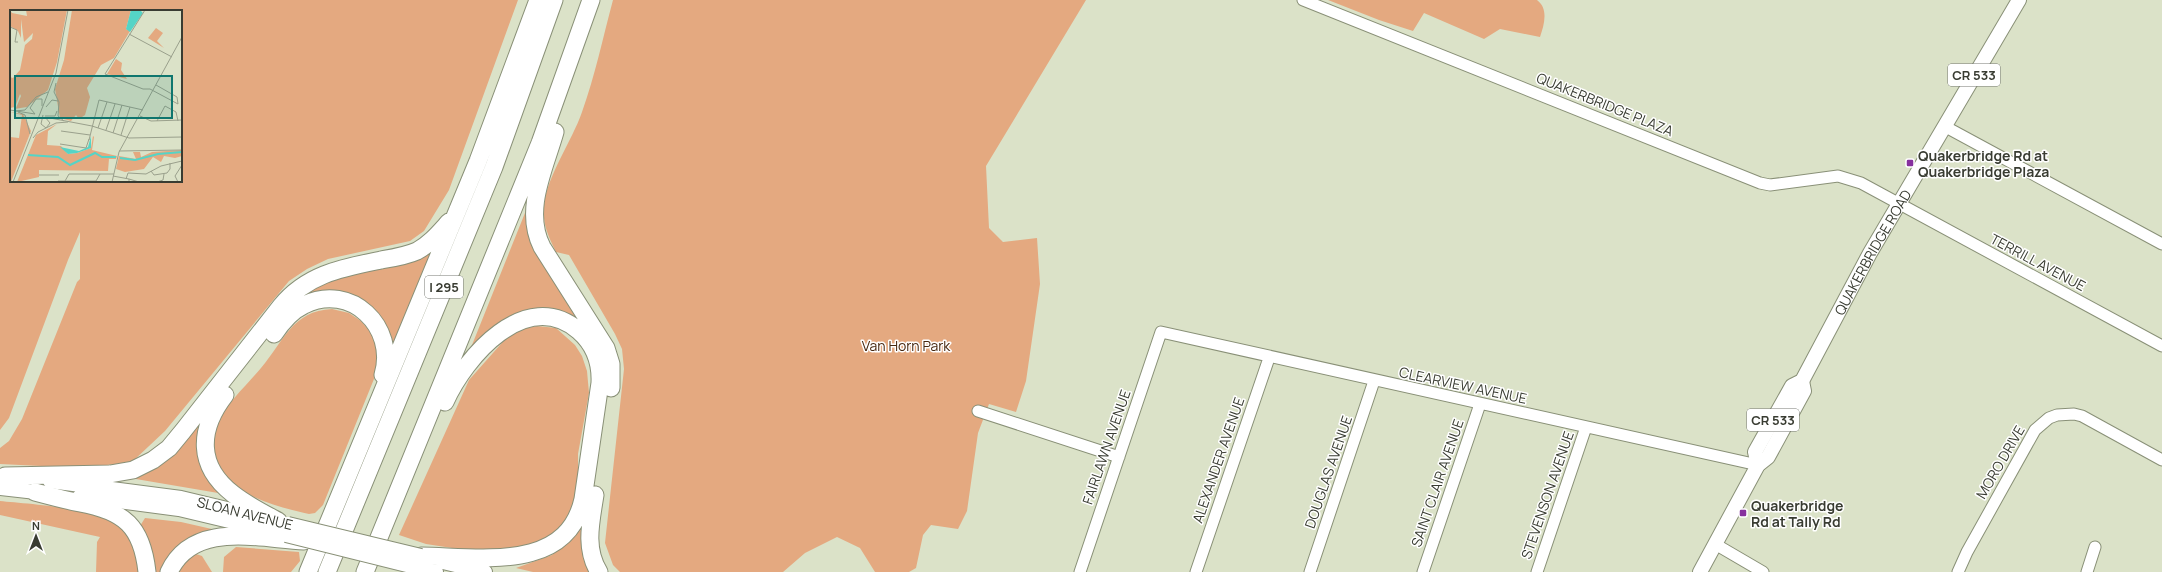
<svg xmlns="http://www.w3.org/2000/svg" width="2162" height="572" font-family="Manrope,sans-serif">
	<style>
		.green { fill: #e4a980; fill-rule: evenodd }
		.lines { fill: none; stroke-linecap: round; stroke-linejoin: round }
		.minor-casing { stroke: #899077; stroke-width: 13 }
		.major-casing { stroke: #899077; stroke-width: 16 }
		.highway-casing { stroke: #899077; stroke-width: 19 }
		.minor { stroke: #fff; stroke-width: 11 }
		.major { stroke: #fff; stroke-width: 14 }
		.highway { stroke: #fff; stroke-width: 17 }
		.major-bridge-casing { stroke: #899077; stroke-width: 16; stroke-linecap: butt }
		.major-bridge { stroke: #fff; stroke-width: 14 }
		.poi-dot { fill: #86309e; stroke: #fff; stroke-width: 1.5 }
		.labels { text-anchor: middle; dominant-baseline: central; stroke-width: 3; stroke-linejoin: round; paint-order: stroke }
		.shield { fill: #fff; stroke: #747670; stroke-width: 1 }
		.shield-label { font-size: 13px; font-weight: bold; fill: #393c32 }
		.street-label { font-size: 14px; fill: #393c32; stroke: #fff }
		.poi-label { font-size: 14px; font-weight: bold; fill: #393c32; stroke: #fff; text-anchor: start }
		.park-label { font-size: 14px; fill: #462710; stroke: #fff }
		.inset-river { fill: none; stroke: #55d4c6; stroke-width: 2 }
		.inset-road { fill: none; stroke: #9aa08c; stroke-width: 1 }
		.view { fill: #0f766e; fill-opacity: 0.15; stroke: #0f766e; stroke-width: 2 }
		.inset-edge { fill: none; stroke: #393c32; stroke-width: 2 }
	</style>
	<rect width="100%" height="100%" fill="#dbe2c8"/>
	<path class="green" d="M0,0H518L449,190L424,231L410,241L328,259L307,269L289,281L165,431L132,462L82,468L0,464V448L9,441L22,419L77,282L80,279V232L68,260L9,418L0,430ZM11,11H181V181H11Z
		M613,0H1086L986,166L989,228L1003,242L1037,238L1040,284L1026,381L1016,412L989,404L978,433L967,511L958,529L931,525L923,535L916,568L909,572H875L860,548L837,537L805,553L783,572H620L613,565L605,543L624,369L622,349L615,334L569,255L556,252C548,236 542,223 544,205C547,176 572,141 582,112C595,76 603,37 613,0Z
		M1328,0H1537C1549,9 1544,25 1540,37L1500,29L1484,39L1424,13L1413,31L1379,20Z
		M531,198L530,230L586,328L549,313L470,350Z
		M435,245L391,362L372,312L293,301L325,278Z
		M332,309L349,313L361,321L375,337L381,349L376,374L323,505L315,513L309,514C274,506 215,492 214,447C214,440 214,430 217,423C227,403 247,385 261,368C284,341 292,311 332,309Z
		M537,326L556,328L575,345L582,356L587,371L589,393L578,454V484L574,513L548,542L504,556L426,544L399,535L469,380L508,336L522,329Z
		M203,416L224,494L124,477Z
		M0,501C28,504 110,508 127,532C135,544 138,558 140,572H96L97,542L100,537L0,515Z
		M145,518L181,522L225,532L191,539L165,562L163,572H153L140,526Z
		M585,525L595,572H533L516,568L552,555Z
		M236,547L299,552L300,561L291,572H223L224,557Z
		M196,554L202,556L212,572H178L186,556Z"/>
	<g class="lines">
		<g class="minor-casing">
			<path id="minor" d="M1303,0L1760,183L1770,185L1838,176L1861,183L2162,346
				M1944,126L2162,244
				M978,411L1119,457
				M1715,544L1763,572
				M1080,572L1161,332L1758,465
				M1196,572L1269,358
				M1310,572L1374,381
				M1423,572L1480,404
				M1537,572L1586,427
				M1958,572L1967,552L2035,430L2049,418L2057,415L2074,414L2082,416L2162,460
				M2087,572L2095,547"/>
		</g>
		<g class="major-casing">
			<g id="major">
				<path id="s1" d="M1758,465L1755,452L1792,386L1802,381L1870,253L2019,0"/>
				<path d="M50,481L181,498L264,518"/>
				<path d="M0,488L45,493"/>
				<path d="M80,496L179,509L280,533"/>
				<path d="M443,562L485,572"/>
				<path d="M419,568L436,572"/>
				<path d="M1700,572L1758,465L1768,457L1804,391L1802,381"/>
			</g>
		</g>
		<g class="highway-casing">
			<path id="highway" d="M555,132C545,168 523,210 542,247L606,348L611,364V388
				M274,334C282,322 291,311 304,305C351,282 397,327 383,375
				M225,395C198,430 197,466 233,494C247,505 263,513 278,521
				M5,476L110,474L133,470L153,460L169,448L183,431L281,306C307,274 342,268 381,260C393,258 406,256 417,251C430,244 439,233 449,222
				M35,492C50,496 65,500 80,503C124,511 142,526 147,572
				M595,495C591,521 584,548 599,572
				M421,556C483,557 567,572 583,499L600,383C601,362 595,345 579,331C526,286 465,357 445,402
				M169,572C193,520 259,539 304,541
				M308,572L478,161L538,0
				M327,572L494,167L554,0
				M365,572L540,143L591,0"/>
		</g>
		<use href="#minor" class="minor"/>
		<use href="#major" class="major"/>
		<use href="#highway" class="highway"/>
		<g class="major-bridge-casing">
			<path id="major-bridge" d="M288,524L421,556
				M286,535L419,568"/>
		</g>
		<use href="#major-bridge" class="major-bridge"/>
	</g>
	<g class="poi-dot">
		<rect x="1906" y="159" width="8" height="8" rx="2"/>
		<rect x="1739" y="509" width="8" height="8" rx="2"/>
	</g>
	<g class="labels">
		<g class="shield">
			<rect x="1948" y="64" width="52" height="22" rx="3"/>
			<rect x="425" y="276" width="38" height="22" rx="3"/>
			<rect x="1747" y="409" width="52" height="22" rx="3"/>
		</g>
		<g class="shield-label">
			<text x="1974" y="75">CR 533</text>
			<text x="444" y="287">I 295</text>
			<text x="1773" y="420">CR 533</text>
		</g>
		<g class="street-label">
			<text transform="translate(1605 104) rotate(22)">QUAKERBRIDGE PLAZA</text>
			<text stroke="none"><textPath href="#s1" startOffset="247">QUAKERBRIDGE ROAD</textPath></text>
			<text transform="translate(2038 262) rotate(28)">TERRILL AVENUE</text>
			<text transform="translate(1463 385) rotate(12)">CLEARVIEW AVENUE</text>
			<text transform="translate(1106 447) rotate(-71)">FAIRLAWN AVENUE</text>
			<text transform="translate(1218 460) rotate(-71)">ALEXANDER AVENUE</text>
			<text transform="translate(2000 462) rotate(-60)">MORO DRIVE</text>
			<text transform="translate(1328 472) rotate(-71)">DOUGLAS AVENUE</text>
			<text transform="translate(1437 483) rotate(-71)">SAINT CLAIR AVENUE</text>
			<text transform="translate(1547 495) rotate(-71)">STEVENSON AVENUE</text>
			<text transform="translate(245 513) rotate(14)">SLOAN AVENUE</text>
		</g>
		<g class="poi-label">
			<text x="1918" y="155">Quakerbridge Rd at<tspan x="1918" dy="16">Quakerbridge Plaza</tspan></text>
			<text x="1751" y="505">Quakerbridge<tspan x="1751" dy="16">Rd at Tally Rd</tspan></text>
		</g>
		<g class="park-label">
			<text x="906" y="345">Van Horn Park</text>
		</g>
	</g>
	<g transform="translate(10 10)">
		<rect width="172" height="172" fill="#dbe2c8"/>
		<path d="M0,0L2,3L17,6L16,0H57L47,52L38,80L17,97L4,99L6,98L11,86L10,84L5,97L0,98V67L3,68L10,60L15,35L22,29L23,23L14,32L11,9V28L8,21L0,16ZM62,0H121L116,19L120,21L104,48L91,55L77,78L80,87L75,105L69,109L66,105L61,111L50,108L45,79L54,50ZM146,18L153,23L147,31L154,38L138,28ZM106,49L112,53L111,60L117,69L97,64ZM0,102L13,104L21,121L1,172L0,127L9,128L12,105ZM47,114L38,121L37,135L51,136L58,144L67,143L81,138L83,126L84,127L82,140L107,146L106,149H99L98,161L29,160V167L7,172L26,125ZM172,140V146L165,148L154,146L151,152L143,147L134,159L115,162L106,159L109,146L126,149L123,142H130L131,147L142,142Z" fill="#e4a980"/>
		<path d="M121,0H130L133,3L120,22L116,19ZM81,126V138L67,143L58,144L50,137L69,141L78,137Z" fill="#55d4c6"/>
		<path class="inset-river" d="M18,145L48,147L60,155L85,143L92,147H106M110,148L125,150L148,144L172,142"/>
		<path class="inset-road" d="M135,0L95,64L133,79H140L168,94M0,17L7,20L5,32H8M119,24L162,47M46,73L44,82L49,92L48,106L54,111M146,75L167,87L168,94M36,97L42,90L48,91M0,100L25,104M5,101L15,100L26,87L38,82M8,102L15,105L20,124M25,104L20,98L26,89H32V96M33,105L31,114L36,118L40,113L35,107M35,106H45L47,101M130,106L141,111L172,110M40,108L82,116L119,128L172,127M147,111L155,96L166,102L168,111M88,118L97,92M96,120L105,94M51,121L80,125M103,123L112,95M111,125L120,97M23,128L28,122L46,113L58,112M79,130L89,90L133,100M50,134L76,138L79,129M109,141L172,140M141,161L144,165L157,163L160,159V153M29,165H49M103,166L119,169M116,169L118,163L136,164L151,156L172,151M48,171H86L90,164M55,171L59,164H104M3,172L46,63L58,0M102,172L109,142L172,27M119,172V169L129,172M147,172L153,170L154,164M168,172L165,166L172,155"/>
		<path class="view" d="M5,66H162V108H5Z"/>
		<rect width="172" height="172" class="inset-edge"/>
	</g>
	<g transform="translate(36 536)" stroke="#ffffff" stroke-width="3" paint-order="stroke">
	<path d="M0-3L7 15L0 10L-7 15Z" fill="#393c32"/>
	<text y="-6" font-size="11" font-weight="bold" text-anchor="middle" fill="#393c32">N</text>
	</g>
</svg>
